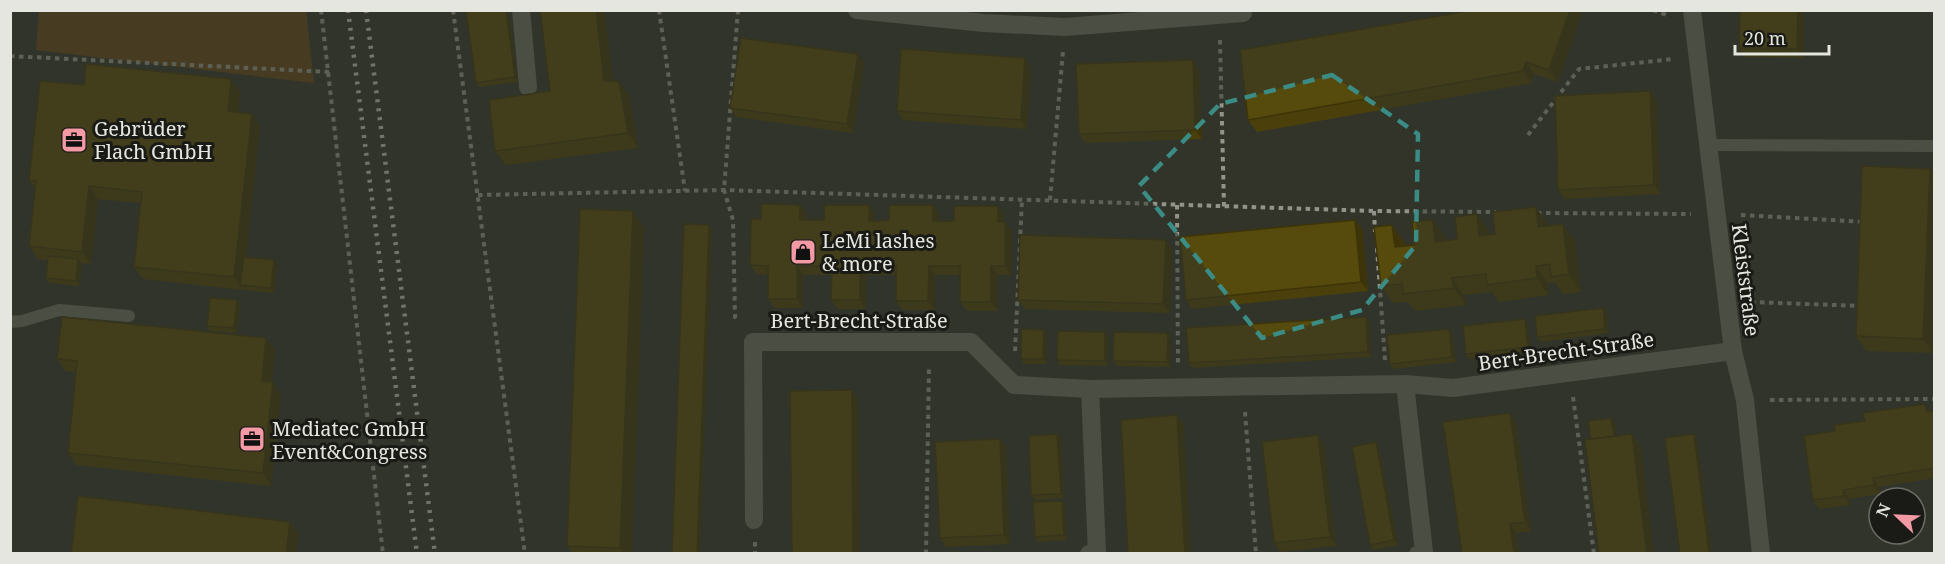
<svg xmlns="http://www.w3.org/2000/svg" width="1945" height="564" font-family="'Noto Serif',serif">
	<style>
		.green { fill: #634619 }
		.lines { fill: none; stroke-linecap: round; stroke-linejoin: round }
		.path { stroke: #92948b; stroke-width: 4; stroke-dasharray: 4.5 4.5; stroke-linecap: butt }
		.lane { stroke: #6b6e62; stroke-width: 12 }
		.street { stroke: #6b6e62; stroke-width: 18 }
		.rail { stroke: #c0c2ba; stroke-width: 4.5; stroke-dasharray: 3 6; stroke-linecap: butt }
		.wall { fill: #4b400b }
		.shaded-wall { fill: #3d3409 }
		.building { fill: #574a0d; stroke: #3d3409; stroke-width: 1.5 }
		.marked { fill: none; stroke: #3a8c85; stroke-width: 4.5; stroke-dasharray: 12 8; stroke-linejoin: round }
		.labels { text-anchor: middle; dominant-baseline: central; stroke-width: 6; stroke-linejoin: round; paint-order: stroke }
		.poi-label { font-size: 20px; fill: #e5e6df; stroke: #1a1b16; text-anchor: start }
		.street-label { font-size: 20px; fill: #e5e6df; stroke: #1a1b16 }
	</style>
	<rect width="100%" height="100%" fill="#32342a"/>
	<path class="green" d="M39,11H306L314,83L36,50Z"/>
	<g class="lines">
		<path class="path" d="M321,10L383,554
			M453,10L525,554
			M659,10L685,191
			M738,10L724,190L733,220L735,317L738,322
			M1653,10L1667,15
			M1220,40L1224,207
			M10,56L329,72
			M1528,135L1579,69L1674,59
			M478,195L724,190L1374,211L1496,212
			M1050,200L1063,51
			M1177,205L1178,363
			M1374,211L1375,232
			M1537,213L1691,214
			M1741,215L1865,222
			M1377,248L1385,360
			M1751,302L1861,306
			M1015,351L1022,199
			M1573,397L1594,554
			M1770,400L1934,399
			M1245,412L1256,554
			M755,542V554
			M926,554L929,365"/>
		<path class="lane" d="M1708,145L1934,146
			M10,322L22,321L59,310L129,316"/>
		<path class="street" d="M521,10L528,87
			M857,10L984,23L1065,27L1243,13
			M1692,10L1733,351L1745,400L1761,554
			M1405,384L1424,552L1418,554
			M754,520L753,342H971L1014,385L1090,389L1405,384L1453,388L1733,351
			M1089,554L1097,553L1090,389"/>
		<path class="rail" d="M348,10L417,554
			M366,10L435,554"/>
	</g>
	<path class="wall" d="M466,10H508L518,82L480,87L476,83Z
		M540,10H604L613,81L629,95L638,148L506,165L495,151L550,91Z
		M1474,10H1583L1558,82L1534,74L1532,83L1257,132L1248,120Z
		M1740,10H1804V58L1745,57L1739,48Z
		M864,63L853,133L736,117L730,108Z
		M1031,67L1027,129L903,120L897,111Z
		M1199,69L1202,139L1085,143L1079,134Z
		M84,85L240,92L238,112L260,126L246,257L277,265L274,293L244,290L243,289V290L143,279L134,267L141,203L98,199L91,264L81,263L79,286L49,283L46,278L48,260L38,259L29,246L35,188L29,180Z
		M1657,100L1660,194L1565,199L1558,190Z
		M1930,169L1935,175V326L1933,353L1866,351L1856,336Z
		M933,205L940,214V221H954L998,206L1004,215V222L1012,231L1011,275H998V311H967L960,302V275H935V310H902L896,301V275H866V309H838L831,300L832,275H803V308H774L768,299V275L757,274L750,265L761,219L807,214V220H824L875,214V221L889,220Z
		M1536,207L1548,224V226L1575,241L1581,292L1563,294L1555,282L1547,283L1549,295L1499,302L1492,292L1464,295L1466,305L1415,311L1408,302L1393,303L1381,286L1404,242L1405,246L1415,245L1433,220L1445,237V241L1457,239L1489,231V235L1495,234Z
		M633,211L644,228L632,554H573L567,546Z
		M1355,220L1362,229L1368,291L1192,309L1186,300Z
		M1166,240L1172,249L1170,313L1025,309L1018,300Z
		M240,305L237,333L210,331L207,326Z
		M1607,313L1609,333L1541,342L1537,337Z
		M1366,317L1370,322L1371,357L1192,368L1189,363Z
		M1525,319L1528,324L1531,352L1469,359L1466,354Z
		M1449,329L1452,334L1456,362L1393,369L1390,364Z
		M1044,330L1047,335V364H1024L1021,359Z
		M1168,333L1171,338V367L1117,366L1113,361Z
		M1109,337L1108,366L1060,365L1057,360Z
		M275,350L272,382L281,395L271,486L76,465L68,453L76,373L65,371L57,359Z
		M1935,411V478L1879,487L1880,494L1849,499L1850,505L1819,509L1813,500L1835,431Z
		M1510,413L1516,422L1531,531L1516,533L1519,554H1462Z
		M1057,434L1061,439L1064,498L1035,500L1031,495Z
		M1318,435L1324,444L1336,546L1280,552L1274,543Z
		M1000,439L1006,448L1010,544L946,547L940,538Z
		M1379,447L1398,545L1373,550L1370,545Z
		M1062,501L1065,505L1067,540L1038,542L1035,537Z"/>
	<path class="shaded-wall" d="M506,10H508L518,82L515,77Z
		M596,10H604L615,95L604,81Z
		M1570,10H1583L1558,82L1549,70Z
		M1798,10H1804V58L1797,49Z
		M858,54L864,63L853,133L847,124Z
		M1025,58L1031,67L1027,129L1021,120Z
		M1193,60L1199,69L1202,139L1195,130Z
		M1526,62L1534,74L1532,83L1523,71Z
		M231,79L240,92L237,124L228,111Z
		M619,81L629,95L638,148L628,133Z
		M1650,91L1657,100L1660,194L1654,185Z
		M252,114L260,126L243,285H240L243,290L234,277Z
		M1930,169L1935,175V326L1933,353L1923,339Z
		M89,186L98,199L91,264L82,252Z
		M800,205L807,214V229L800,220Z
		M869,205L875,214V230L869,221Z
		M933,205L940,214V230L933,221Z
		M998,206L1004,215V231L998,222Z
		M1536,207L1548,224L1550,244L1538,227Z
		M633,211L644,228L632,554H624L620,548Z
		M1477,214L1489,231L1491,253L1479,236Z
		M1355,220L1362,229L1368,291L1361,282Z
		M1433,220L1445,237L1447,259L1435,242Z
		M1005,222L1012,231L1011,275L1005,266Z
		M1563,224L1575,241L1581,292L1569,274Z
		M709,225L712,230L700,554H697Z
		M1392,225L1404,242L1407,264L1395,247Z
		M1166,240L1172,249L1170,313L1163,304Z
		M78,259L82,264L79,286L76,281Z
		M274,260L277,265L274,293L271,288Z
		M797,266L803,275V308L797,299Z
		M860,266L866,275V309L860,300Z
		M929,266L935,275V310L928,301Z
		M991,266L998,275V311L991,302Z
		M1536,266L1547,283L1549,295L1537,278Z
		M1452,278L1464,295L1466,305L1454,288Z
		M237,300L240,305L237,333L234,328Z
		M1603,308L1607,313L1609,333L1605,329Z
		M1366,317L1370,322L1371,357L1368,352Z
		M1525,319L1528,324L1531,352L1528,347Z
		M1449,329L1452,334L1456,362L1452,357Z
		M1044,330L1047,335V364L1043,359Z
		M1105,332L1109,337L1108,366L1105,361Z
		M1168,333L1171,338V367L1167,362Z
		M266,338L275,350L270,394L262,381Z
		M273,382L281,395L271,486L263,473Z
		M852,390L858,399L860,554H853Z
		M1925,404L1932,413L1927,412Z
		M1510,413L1516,422L1531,531L1525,522Z
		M1177,415L1184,425L1191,554H1185Z
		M1611,418L1615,423L1618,449L1615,444Z
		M1057,434L1061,439L1064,498L1061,494Z
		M1632,434L1641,447L1654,554H1647Z
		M1694,434L1697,439L1712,554H1709Z
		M1318,435L1324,444L1336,546L1330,537Z
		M1000,439L1006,448L1010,544L1004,535Z
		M1376,442L1379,447L1398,545L1394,540Z
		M1873,478L1879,487L1880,494L1874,485Z
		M1843,490L1849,499L1850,505L1844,496Z
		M1062,501L1065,505L1067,540L1064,535Z
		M290,522L299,534L296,554H286Z
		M1510,524L1516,533L1519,554H1514Z"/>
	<path class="building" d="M466,10H506L515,77L476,83Z
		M540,10H596L604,81H619L628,133L495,151L489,100L550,91Z
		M1474,10H1570L1549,70L1526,62L1523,71L1248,120L1240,50Z
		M1740,10H1798L1797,49L1739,48Z
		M741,38L858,54L847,124L730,108Z
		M901,49L1025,58L1021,120L897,111Z
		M1193,60L1195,130L1079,134L1076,64Z
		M86,64L231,79L228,111L252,114L234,277L134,267L142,192L89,186L82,252L29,246L36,181L29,180L40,81L84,85Z
		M1650,91L1654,185L1558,190L1555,96Z
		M1862,166L1930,169L1923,339L1856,336Z
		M761,204L800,205V220H824V205H869V221H879L889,220V205H933V221H954V206H998V222H1005V266H991V302H960V266H929L928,301H896V266H860V300H831L832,266H797V299H768V266L750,265L751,219H761Z
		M1536,207L1538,227L1563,224L1569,274L1551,277L1550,264L1536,266L1537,278L1487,285L1486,274L1452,278L1454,288L1403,294L1402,284L1381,286L1374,227L1392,225L1395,247L1415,245L1412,222L1433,220L1435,242L1457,239L1455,217L1477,214L1479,236L1495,234L1493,212Z
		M580,209L633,211L620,548L567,546Z
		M1355,220L1361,282L1186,300L1180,237Z
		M684,224L709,225L697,554H672Z
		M1020,235L1166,240L1163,304L1018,300Z
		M48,256L78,259L76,281L46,278Z
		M244,257L274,260L271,288L240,285Z
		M210,298L237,300L234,328L207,326Z
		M1603,308L1605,329L1537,337L1535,316Z
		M62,317L266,338L262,381L273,382L263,473L68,453L77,361L57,359Z
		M1366,317L1368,352L1189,363L1186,328Z
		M1525,319L1528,347L1466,354L1463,326Z
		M1021,329L1044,330L1043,359H1021Z
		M1449,329L1452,357L1390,364L1387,335Z
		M1058,331L1105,332V361L1057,360Z
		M1114,332L1168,333L1167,362L1113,361Z
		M852,390L853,554H792L790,391Z
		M1925,404L1927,412L1935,411V468L1873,478L1874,485L1843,490L1844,496L1813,500L1804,436L1835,431L1834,425L1865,421L1863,413Z
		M1510,413L1525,522L1510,524L1514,554H1462L1443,422Z
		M1177,415L1185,554H1128L1121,420Z
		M1611,418L1614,436L1591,439L1588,421Z
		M1057,434L1061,494L1031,495L1029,436Z
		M1632,434L1647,554H1599L1585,440Z
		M1694,434L1709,554H1680L1665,438Z
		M1318,435L1330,537L1274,543L1262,442Z
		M1000,439L1004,535L940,538L935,442Z
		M1376,442L1394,540L1370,545L1352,447Z
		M78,496L290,522L286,554H71Z
		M1062,501L1064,535L1035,537L1033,502Z"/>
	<path d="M0 0H1945V564H0ZM1332,75L1418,134L1416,245L1362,310L1262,338L1139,186L1220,104Z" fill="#32342a" fill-opacity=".55" fill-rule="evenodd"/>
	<path class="marked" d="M1332,75L1418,134L1416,245L1362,310L1262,338L1139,186L1220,104Z"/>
	<defs>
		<g id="office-square" transform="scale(1.35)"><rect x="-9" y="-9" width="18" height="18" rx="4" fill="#f49aa5" stroke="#1a1b16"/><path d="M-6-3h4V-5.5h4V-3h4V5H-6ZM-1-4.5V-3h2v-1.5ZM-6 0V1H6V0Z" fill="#111"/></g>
		<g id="shop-square" transform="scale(1.35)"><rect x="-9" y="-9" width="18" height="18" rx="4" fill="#f49aa5" stroke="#1a1b16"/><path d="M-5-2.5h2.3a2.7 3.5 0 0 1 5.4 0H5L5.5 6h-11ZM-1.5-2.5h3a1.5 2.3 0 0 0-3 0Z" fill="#111"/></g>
	</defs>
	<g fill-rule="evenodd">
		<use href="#office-square" x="74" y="140"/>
		<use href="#shop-square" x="803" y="252"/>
		<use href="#office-square" x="252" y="439"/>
	</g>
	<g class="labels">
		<g class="poi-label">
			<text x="94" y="128">Gebrüder<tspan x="94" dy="23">Flach GmbH</tspan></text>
			<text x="822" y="240">LeMi lashes<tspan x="822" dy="23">&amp; more</tspan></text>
			<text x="272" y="428">Mediatec GmbH<tspan x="272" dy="23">Event&amp;Congress</tspan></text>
		</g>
		<g class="street-label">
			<text transform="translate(1746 280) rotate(83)">Kleiststraße</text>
			<text x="859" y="320">Bert-Brecht-Straße</text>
			<text transform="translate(1566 351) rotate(-8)">Bert-Brecht-Straße</text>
		</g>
	</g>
	<rect width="1945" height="564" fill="none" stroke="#e5e6df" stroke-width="24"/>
	<g transform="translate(1897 516) rotate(293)"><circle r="28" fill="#1a1b16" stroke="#6b6c66" stroke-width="1.5"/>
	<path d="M0-4.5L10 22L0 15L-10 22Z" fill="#f49aa5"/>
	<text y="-9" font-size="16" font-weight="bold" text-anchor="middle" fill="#e5e6df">N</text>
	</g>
	<path d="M1735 45v9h94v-9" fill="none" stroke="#e5e6df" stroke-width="3"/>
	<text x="1744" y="45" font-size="18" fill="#e5e6df" stroke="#1a1b16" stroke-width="4.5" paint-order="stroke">20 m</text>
</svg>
